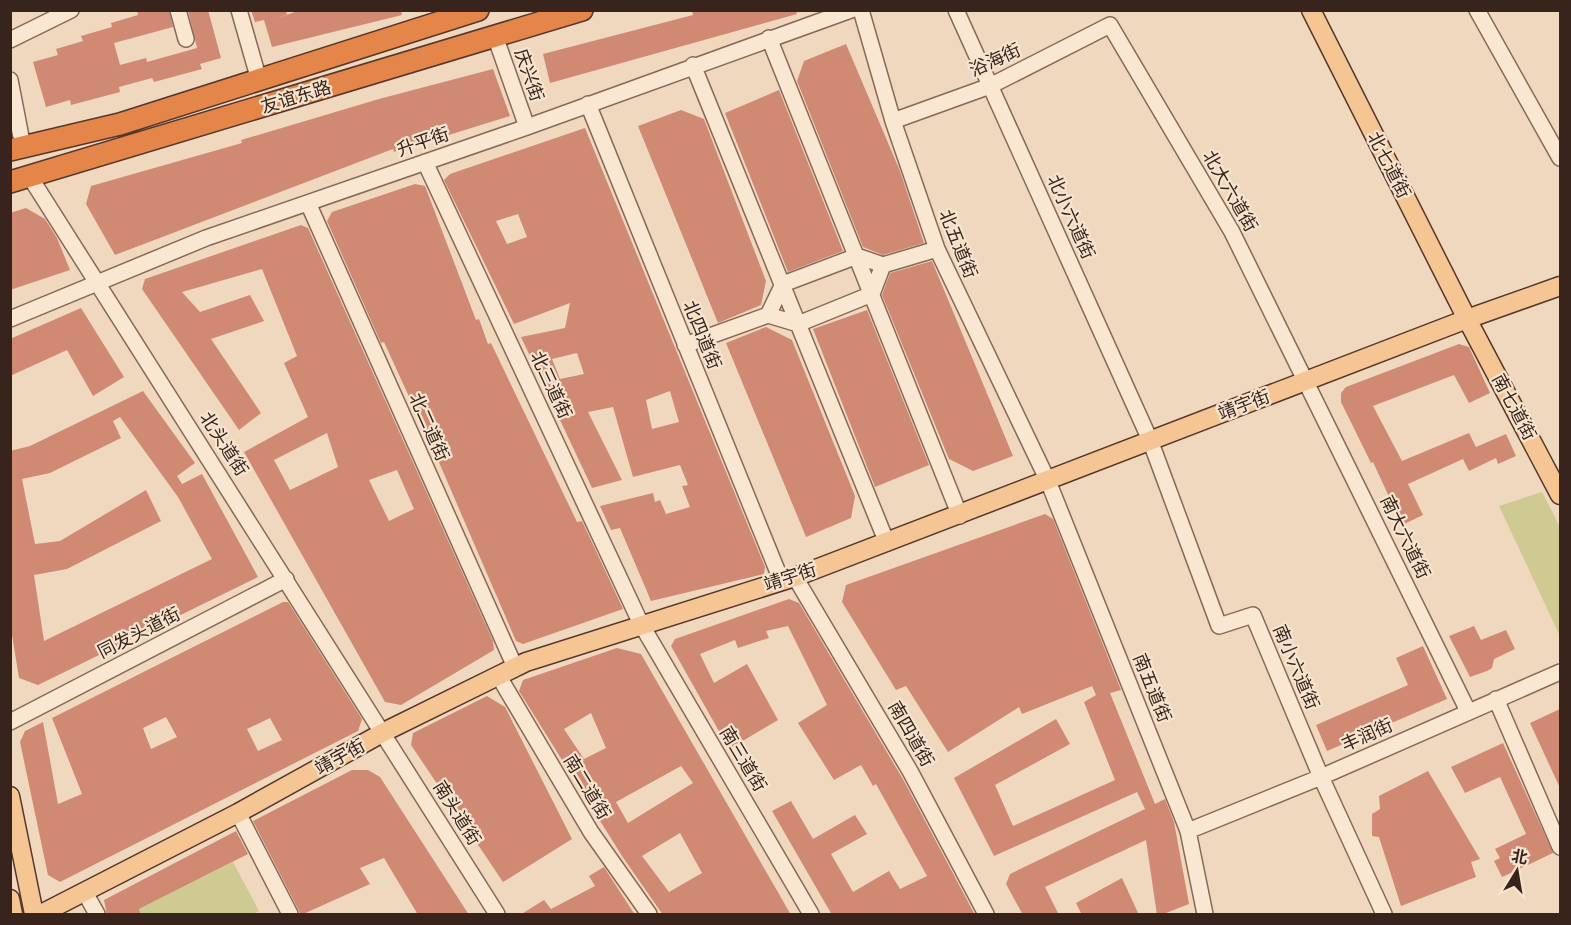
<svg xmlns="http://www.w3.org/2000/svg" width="1571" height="925" font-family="'Libre Baskerville','Noto Sans SC',serif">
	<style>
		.green { fill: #ceca92 }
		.building { fill: #d08973; fill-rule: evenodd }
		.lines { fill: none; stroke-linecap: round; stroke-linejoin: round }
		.minor-casing { stroke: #896856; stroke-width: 18 }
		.major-casing { stroke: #56372b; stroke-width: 21 }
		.highway-casing { stroke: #56372b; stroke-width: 24 }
		.minor { stroke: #fae7d2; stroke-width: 15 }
		.major { stroke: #f5c594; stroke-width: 18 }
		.highway { stroke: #e4854a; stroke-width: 21 }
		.labels { text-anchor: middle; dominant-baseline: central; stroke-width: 4.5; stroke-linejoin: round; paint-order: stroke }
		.street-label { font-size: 18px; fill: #38241c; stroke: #f7e4cf }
	</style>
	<rect width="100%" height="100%" fill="#f0d8bf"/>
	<path class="green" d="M1542,492L1560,527L1559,634L1499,506Z
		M233,862L259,911L253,914H141L139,909Z"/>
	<path class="building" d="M137,10H169L173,27L114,43L120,65L146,58L147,62L197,48L188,10H208L221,58L200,64L202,69L154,82L152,78L119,87L120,92L71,105L70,100L46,107L33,62L58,55L56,49L83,41L81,36L112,27L111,23L138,15Z
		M251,10H286L287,15L277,18L301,10H401L402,15L272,47L264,20L255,22Z
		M692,10H796L797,14L550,83L543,54L693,15Z
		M846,44L900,171L924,243L883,255L863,247L797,81L804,61Z
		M493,69L510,116L394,152L393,149L115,255L86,204L91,186L242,143L241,140L379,99Z
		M779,90L843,251L788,272L725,113Z
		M681,110L704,119L766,281L761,305L718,323L638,126Z
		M585,128L765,567L764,574L651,601L620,528L611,530L600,506L653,493L655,502L660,500L666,514L690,507L682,486L688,485L680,465L633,477L613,407L588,412L622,480L592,488L521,337L565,328L570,303L514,324L444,180L450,174ZM518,214L527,237L507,244L496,221ZM577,353L584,374L560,379L552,359ZM670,391L679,422L652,429L646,400Z
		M415,184L425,186L476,320L479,319L488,344L491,343L577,522L582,521L623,609L523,644L516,641L438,460L384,342L381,343L327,221L332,212Z
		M26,208L45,219L57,238L70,270L10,290V213Z
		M301,225L308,228L493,641L494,650L401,705L385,702L244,452L308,417L284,363L297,356L262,269L182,292L200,312L250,295L264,321L211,339L261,413L239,430L142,289L145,279ZM327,433L338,467L290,490L274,460ZM397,470L414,509L389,521L369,480Z
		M932,261L1013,456L973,471L949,459L882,295L890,273Z
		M81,308L124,377L93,396L67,350L10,376V339Z
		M867,310L929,465L875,487L813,329Z
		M766,327L792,340L855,496L851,518L806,537L726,343Z
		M1459,344L1469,347L1490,393L1469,403L1454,375L1373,406L1402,461L1469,433L1476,447L1506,434L1516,456L1498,464L1496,458L1469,471L1463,459L1408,484L1423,515L1402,525L1373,462L1371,463L1341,402V393L1346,387Z
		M143,391L195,463L177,476L182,484L202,474L258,577L38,685L19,678L10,622V451L30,446ZM120,417L178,497L212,559L44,641L34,575L67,569L161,521L146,490L60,541L35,544L22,479L50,473L121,438L113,421Z
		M1045,514L1053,519L1121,690L1110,693L1155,804L1165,799L1174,822L1189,904L1161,915H1157L1146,840L1045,887L1059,915H1023L1006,884L1010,874L1145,809L1137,792L994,856L954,778L1056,719L1070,744L995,785L1013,826L1115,780L1084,702L1096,695L1092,686L1022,714L1019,707L948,752L906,686L896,690L842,602L846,585Z
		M789,599L799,603L904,781L975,915H832L772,811L791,801L813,839L855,815L867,834L831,854L853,892L889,871L900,889L927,876L876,784L873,786L861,765L834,780L798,723L827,705L788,626L766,631L769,638L738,648L735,640L700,654L714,683L747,664L778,720L729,749L671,646L675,639Z
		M283,602H288L362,719L358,731L60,882L48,875L20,742L25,731L43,722L58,804L82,794L52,718ZM166,717L177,737L151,749L143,728ZM270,718L282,740L258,751L247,729Z
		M1474,626L1481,640L1506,630L1515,649L1494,659L1492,668L1487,671L1470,677L1449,636Z
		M1423,646L1447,699L1327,751L1316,725L1408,685L1396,658Z
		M617,648L641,654L791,915H663L622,856L519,691L523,680ZM591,713L606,748L584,759L564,729ZM681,766L693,783L628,823L616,802ZM680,833L702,873L669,892L642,856Z
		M487,696L505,707L572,839L503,882L411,745L413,733Z
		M1560,709V788L1530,723Z
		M1503,743L1553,853L1502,877L1494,861L1500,858L1495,849L1526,834L1500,777L1465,793L1451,767Z
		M352,770H368L380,777L469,915H418L384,858L360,868L370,884L301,915L253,821Z
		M1428,771L1480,859L1471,862L1476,877L1401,906L1379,837L1372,836V814L1380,809L1379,796Z
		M236,831L248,854L139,909L141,915H107L104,900Z
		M604,867L635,915H520L544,900L551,909L595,886L589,876Z
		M1122,878L1139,915H1082L1076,903Z"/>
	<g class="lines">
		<g class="minor-casing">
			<path id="minor" d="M178,10L186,39
				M239,10L259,80
				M861,10L893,121L937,249L1048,481L1188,831L1205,914
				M956,10L1150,440L1219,626L1253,615L1321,777L1384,914
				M1477,10L1560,158
				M495,36L527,127
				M769,38L960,516
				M10,40L71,10
				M693,65L887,543
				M10,80L23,147
				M588,104L781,580
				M893,121L990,86L1110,25L1232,232L1468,711
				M425,162L641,624L811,914
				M30,177L497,914
				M308,203L515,667
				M768,315L798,324L872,294L883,265
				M10,319L206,238L527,127L851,10
				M685,345L768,315L783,284L857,256L883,265L937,249
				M795,577L910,771L986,914
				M498,675L591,832L649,914
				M1496,699L1560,847
				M10,722L286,579
				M238,813L290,914
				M1188,831L1321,777L1560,672
				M84,891L97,914"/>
		</g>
		<g class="major-casing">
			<path id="major" d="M1311,10L1467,319L1560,495
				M10,796L34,914
				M10,899L13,914
				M41,914L238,813L384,732L526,662L795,577L1467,319L1560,286"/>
		</g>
		<g class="highway-casing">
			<path id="highway" d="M10,150L120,124L478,10
				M10,182L582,10"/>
		</g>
		<use href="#minor" class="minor"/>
		<use href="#major" class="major"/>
		<use href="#highway" class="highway"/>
	</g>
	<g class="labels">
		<g class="street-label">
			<text transform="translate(995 60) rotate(-25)">浴海街</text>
			<text transform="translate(529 75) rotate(71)">庆兴街</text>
			<text transform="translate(296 97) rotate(-17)">友谊东路</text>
			<text transform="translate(423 142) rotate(-19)">升平街</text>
			<text transform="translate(1389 165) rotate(63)">北七道街</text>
			<text transform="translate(1230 191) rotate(60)">北大六道街</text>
			<text transform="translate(1071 217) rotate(66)">北小六道街</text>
			<text transform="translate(958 244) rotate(68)">北五道街</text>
			<text transform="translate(702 335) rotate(68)">北四道街</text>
			<text transform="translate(551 385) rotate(65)">北三道街</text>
			<text transform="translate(1244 405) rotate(-21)">靖宇街</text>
			<text transform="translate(1514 407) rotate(62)">南七道街</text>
			<text transform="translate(429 427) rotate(66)">北二道街</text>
			<text transform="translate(224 444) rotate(57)">北头道街</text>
			<text transform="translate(1405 537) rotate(64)">南大六道街</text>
			<text transform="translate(790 577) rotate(-18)">靖宇街</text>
			<text transform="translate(139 633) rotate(-27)">同发头道街</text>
			<text transform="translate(1296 667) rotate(67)">南小六道街</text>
			<text transform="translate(1152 688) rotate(68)">南五道街</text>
			<text transform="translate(911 734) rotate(60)">南四道街</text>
			<text transform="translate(1367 735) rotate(-24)">丰润街</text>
			<text transform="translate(340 757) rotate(-29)">靖宇街</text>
			<text transform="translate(743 759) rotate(59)">南三道街</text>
			<text transform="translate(587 787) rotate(59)">南二道街</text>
			<text transform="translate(457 813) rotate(58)">南头道街</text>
		</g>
	</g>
	<rect width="1571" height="925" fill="none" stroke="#38241c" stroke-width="24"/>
	<g transform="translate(1517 871) rotate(11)" stroke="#f7e4cf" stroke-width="4.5" paint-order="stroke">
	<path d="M0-4.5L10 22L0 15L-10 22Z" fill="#38241c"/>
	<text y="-9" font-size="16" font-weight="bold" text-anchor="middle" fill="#38241c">北</text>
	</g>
</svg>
